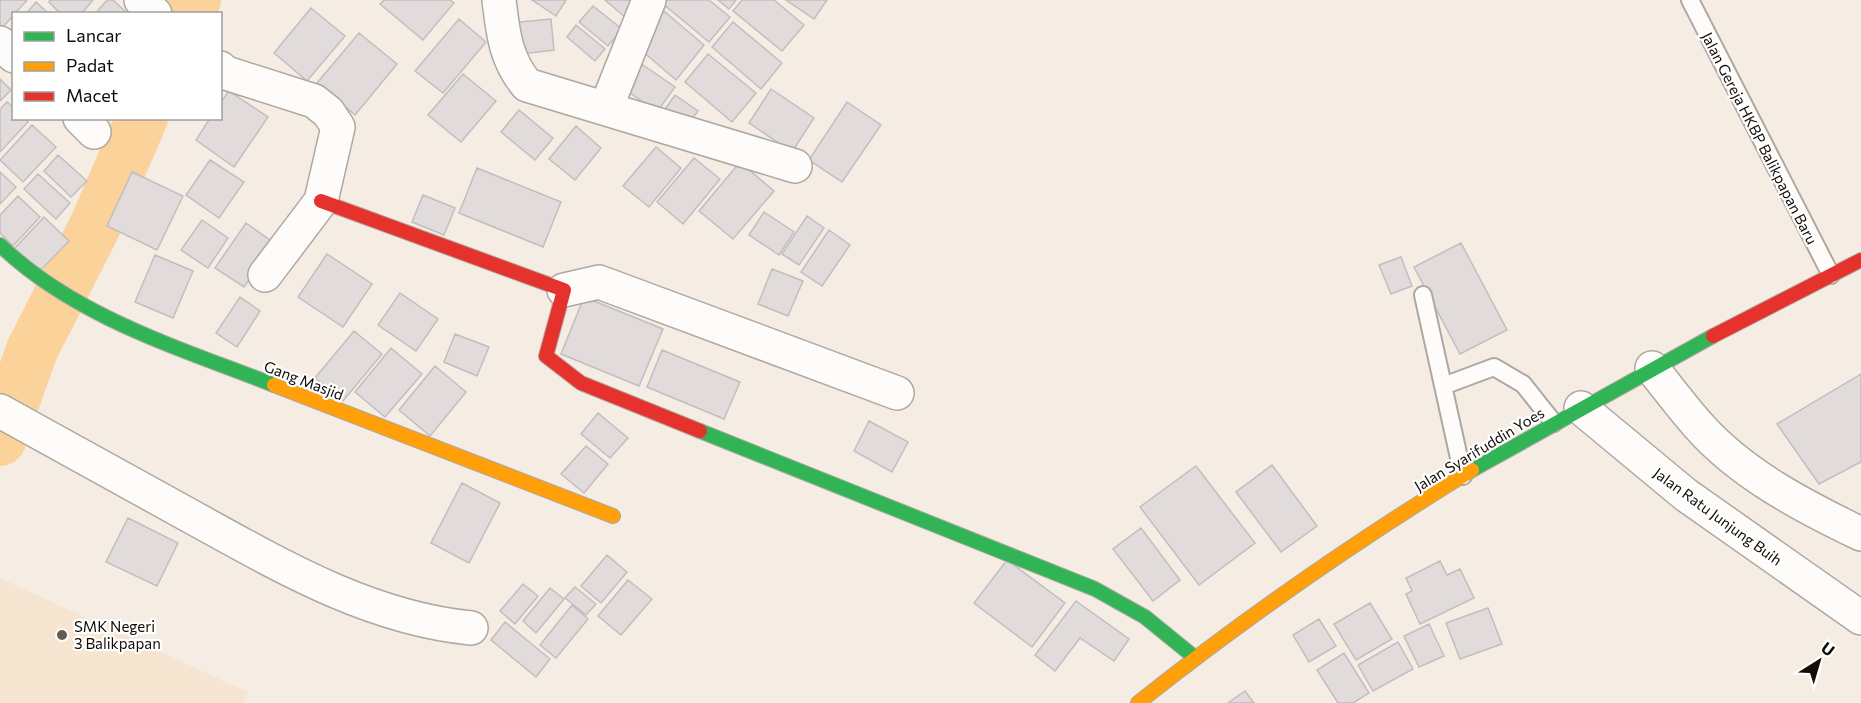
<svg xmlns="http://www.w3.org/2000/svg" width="1861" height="703" font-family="Commissioner,sans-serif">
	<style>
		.built { fill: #f6e5d1 }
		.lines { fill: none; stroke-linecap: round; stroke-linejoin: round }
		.river { stroke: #fbd29a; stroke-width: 52 }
		.building { fill: #e1dbdc; stroke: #c2bdbe; stroke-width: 1.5 }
		.lane-casing { stroke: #afa8a0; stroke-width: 20 }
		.street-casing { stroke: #afa8a0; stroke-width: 36 }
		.fast-casing { stroke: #afa8a0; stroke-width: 16 }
		.slow-casing { stroke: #afa8a0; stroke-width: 16 }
		.jam-casing { stroke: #afa8a0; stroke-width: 16 }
		.lane { stroke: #fefcfb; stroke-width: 16 }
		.street { stroke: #fefcfb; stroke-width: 33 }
		.fast { stroke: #30b455; stroke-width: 14 }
		.slow { stroke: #ff9f0a; stroke-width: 14 }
		.jam { stroke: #e5322d; stroke-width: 14 }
		.poi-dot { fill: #615b53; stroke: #fff; stroke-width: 2 }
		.labels { text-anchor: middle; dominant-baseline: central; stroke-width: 4.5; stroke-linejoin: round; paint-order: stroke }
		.street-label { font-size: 15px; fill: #120c05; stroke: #fff }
		.poi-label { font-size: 15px; fill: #120c05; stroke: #fff; text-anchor: start }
	</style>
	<rect width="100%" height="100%" fill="#f5ede4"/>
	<path class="built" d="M0,578L248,692L243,703H0Z"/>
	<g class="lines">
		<path class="river" d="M189,14L195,0
			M0,440L32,350L95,226L142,118"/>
	</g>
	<path class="building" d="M0,0H27L2,28L0,26Z
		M50,0H93L81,14H61L49,2Z
		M107,0H113L128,14H95Z
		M384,0H450L454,3L423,40L380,4Z
		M532,0H566L556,16Z
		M605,0H639L625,17Z
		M664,0H709L730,17L709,42L662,3Z
		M718,0H736L729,9Z
		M742,0H774L804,25L782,51L733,11Z
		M786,0H827L814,19Z
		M36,2L49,14H26Z
		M593,6L622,29L608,46L579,22Z
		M311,8L345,36L307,81L274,53Z
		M664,11L704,45L676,80L635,45Z
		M459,19L486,42L443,93L415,71Z
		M551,19L554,50L513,55L510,23Z
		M733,22L782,63L761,89L712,47Z
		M576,25L605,49L595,61L567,37Z
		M359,33L397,64L355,115L317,83Z
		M708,54L756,93L732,122L685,82Z
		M640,63L675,87L657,112L623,88Z
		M463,74L496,101L461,142L428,115Z
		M0,79L11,90L0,101Z
		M771,89L814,118L792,152L749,123Z
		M229,91L268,117L234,167L196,140L210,118H220V103Z
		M675,95L698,111L686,127L663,112Z
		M7,102L14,108V118H25L28,122L0,152V109Z
		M847,102L881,125L842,182L809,160Z
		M519,110L553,138L535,160L501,132Z
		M32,125L56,147L23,182L0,160Z
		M576,126L601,148L575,180L549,159Z
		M656,147L681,168L649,207L623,186Z
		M58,155L87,181L71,197L44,171Z
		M694,158L720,179L683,224L657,202Z
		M210,160L244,182L219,218L186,195Z
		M740,162L774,191L733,239L699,211Z
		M477,168L561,202L543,247L459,213Z
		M0,172L16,187L0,204Z
		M132,172L183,196L157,250L107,226Z
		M38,174L70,203L56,219L24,189Z
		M423,195L455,208L444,235L412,222Z
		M18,196L40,217L13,246L0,233V215Z
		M764,212L794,232L779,255L749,235Z
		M807,216L824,228L799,265L782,254Z
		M44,217L69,241L39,272L14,249Z
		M202,220L228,238L208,268L181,250Z
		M246,223L274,243L244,287L215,268Z
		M829,230L850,245L822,286L801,272Z
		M1461,243L1507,330L1460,354L1414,267Z
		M327,254L372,284L343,327L298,297Z
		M155,255L193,271L173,318L135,302Z
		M1401,257L1412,286L1391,294L1379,265Z
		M772,269L803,281L788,316L758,304Z
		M400,293L438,319L416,351L378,325Z
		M240,297L260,311L237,347L216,333Z
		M584,297L663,329L639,386L561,354Z
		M354,331L382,354L343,401L315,378Z
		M455,334L489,347L477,376L444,362Z
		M391,348L422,374L385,417L355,392Z
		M662,350L740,382L724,419L647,387Z
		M435,366L466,392L430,436L399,410Z
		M1861,374V462L1819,484L1777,424Z
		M598,413L628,438L610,458L581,434Z
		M869,421L908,442L892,472L854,451Z
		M586,446L608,464L584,493L561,474Z
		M1272,465L1317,526L1281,552L1236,492Z
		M1196,466L1255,543L1199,585L1140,507Z
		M462,483L500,503L469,563L431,543Z
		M128,518L178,543L157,586L106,562Z
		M1141,528L1180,580L1153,601L1113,549Z
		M607,555L627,572L601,603L581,586Z
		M1007,560L1065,603L1032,647L974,603Z
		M1440,561L1447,575L1460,569L1474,598L1420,624L1406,594L1412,591L1406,578Z
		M628,580L652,599L621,635L598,616Z
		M523,584L538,596L515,624L500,611Z
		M575,587L596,604L586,615L565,598Z
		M550,588L564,599L536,633L523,621Z
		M1076,601L1129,639L1114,661L1080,638L1055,671L1035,655Z
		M1370,603L1392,639L1356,660L1334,624Z
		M572,605L588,619L556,658L540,645Z
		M1488,608L1502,644L1460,659L1446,623Z
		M1319,619L1336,646L1309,662L1293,635Z
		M505,622L550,659L536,677L491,640Z
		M1429,624L1444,656L1419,667L1404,636Z
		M1398,642L1413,669L1373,691L1358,665Z
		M1344,653L1369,693L1353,703H1338L1317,670Z
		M1245,691L1254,703H1228Z"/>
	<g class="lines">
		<g class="lane-casing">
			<path id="lane" d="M1690,0L1831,275
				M1423,295L1463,476
				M1443,386L1494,367L1523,384L1554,423"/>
		</g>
		<g class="street-casing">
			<path id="street" d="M141,0L155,14
				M499,0C503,32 505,59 527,85L795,166
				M0,43L14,56
				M220,68L226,73L314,101L328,112L338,127L321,201L265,275
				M606,108L649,0
				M80,118L94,132
				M564,290L599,282L897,393
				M1652,368C1667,387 1682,407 1698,425C1741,474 1803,506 1861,534
				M1581,408L1686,495L1861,618
				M0,411C64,447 128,482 192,517C281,566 369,618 471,628"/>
		</g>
		<g class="fast-casing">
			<path id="fast" d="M0,245C75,317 179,348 274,385
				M700,431L1095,589L1145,617L1193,656
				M1472,470L1713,336"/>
		</g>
		<g class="slow-casing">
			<path id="slow" d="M274,385L613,516
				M1138,703C1245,618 1356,541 1472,470"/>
		</g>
		<g class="jam-casing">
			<path id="jam" d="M321,201L564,290L546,356L581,383L700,431
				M1713,336L1861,260"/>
		</g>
		<use href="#lane" class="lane"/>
		<use href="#street" class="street"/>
		<use href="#fast" class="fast"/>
		<use href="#slow" class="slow"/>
		<use href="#jam" class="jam"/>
	</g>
	<circle class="poi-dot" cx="62" cy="635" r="6"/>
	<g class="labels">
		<g class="street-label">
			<text transform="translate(1760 138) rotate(63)">Jalan Gereja HKBP Balikpapan Baru</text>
			<text transform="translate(304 380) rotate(21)">Gang Masjid</text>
			<text transform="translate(1479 449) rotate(-31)">Jalan Syarifuddin Yoes</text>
			<text transform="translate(1718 516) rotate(36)">Jalan Ratu Junjung Buih</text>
		</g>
		<g class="poi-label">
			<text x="74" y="626">SMK Negeri<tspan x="74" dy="17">3 Balikpapan</tspan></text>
		</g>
	</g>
	<rect x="12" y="12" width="210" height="108" fill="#ffffff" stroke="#a09e9b" stroke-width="1.5"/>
	<rect x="24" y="32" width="30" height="9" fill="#30b455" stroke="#a09e9b" stroke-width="1.5"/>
	<text x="66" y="42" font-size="18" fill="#120c05">Lancar</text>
	<rect x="24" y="62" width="30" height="9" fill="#ff9f0a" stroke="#a09e9b" stroke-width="1.5"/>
	<text x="66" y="72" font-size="18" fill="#120c05">Padat</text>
	<rect x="24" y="92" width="30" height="9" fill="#e5322d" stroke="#a09e9b" stroke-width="1.5"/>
	<text x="66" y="102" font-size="18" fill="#120c05">Macet</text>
	<g transform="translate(1819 661) rotate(37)" stroke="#ffffff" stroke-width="4.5" paint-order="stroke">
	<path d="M0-4.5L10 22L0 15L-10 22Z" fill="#120c05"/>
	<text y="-9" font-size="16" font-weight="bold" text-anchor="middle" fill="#120c05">U</text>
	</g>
</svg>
